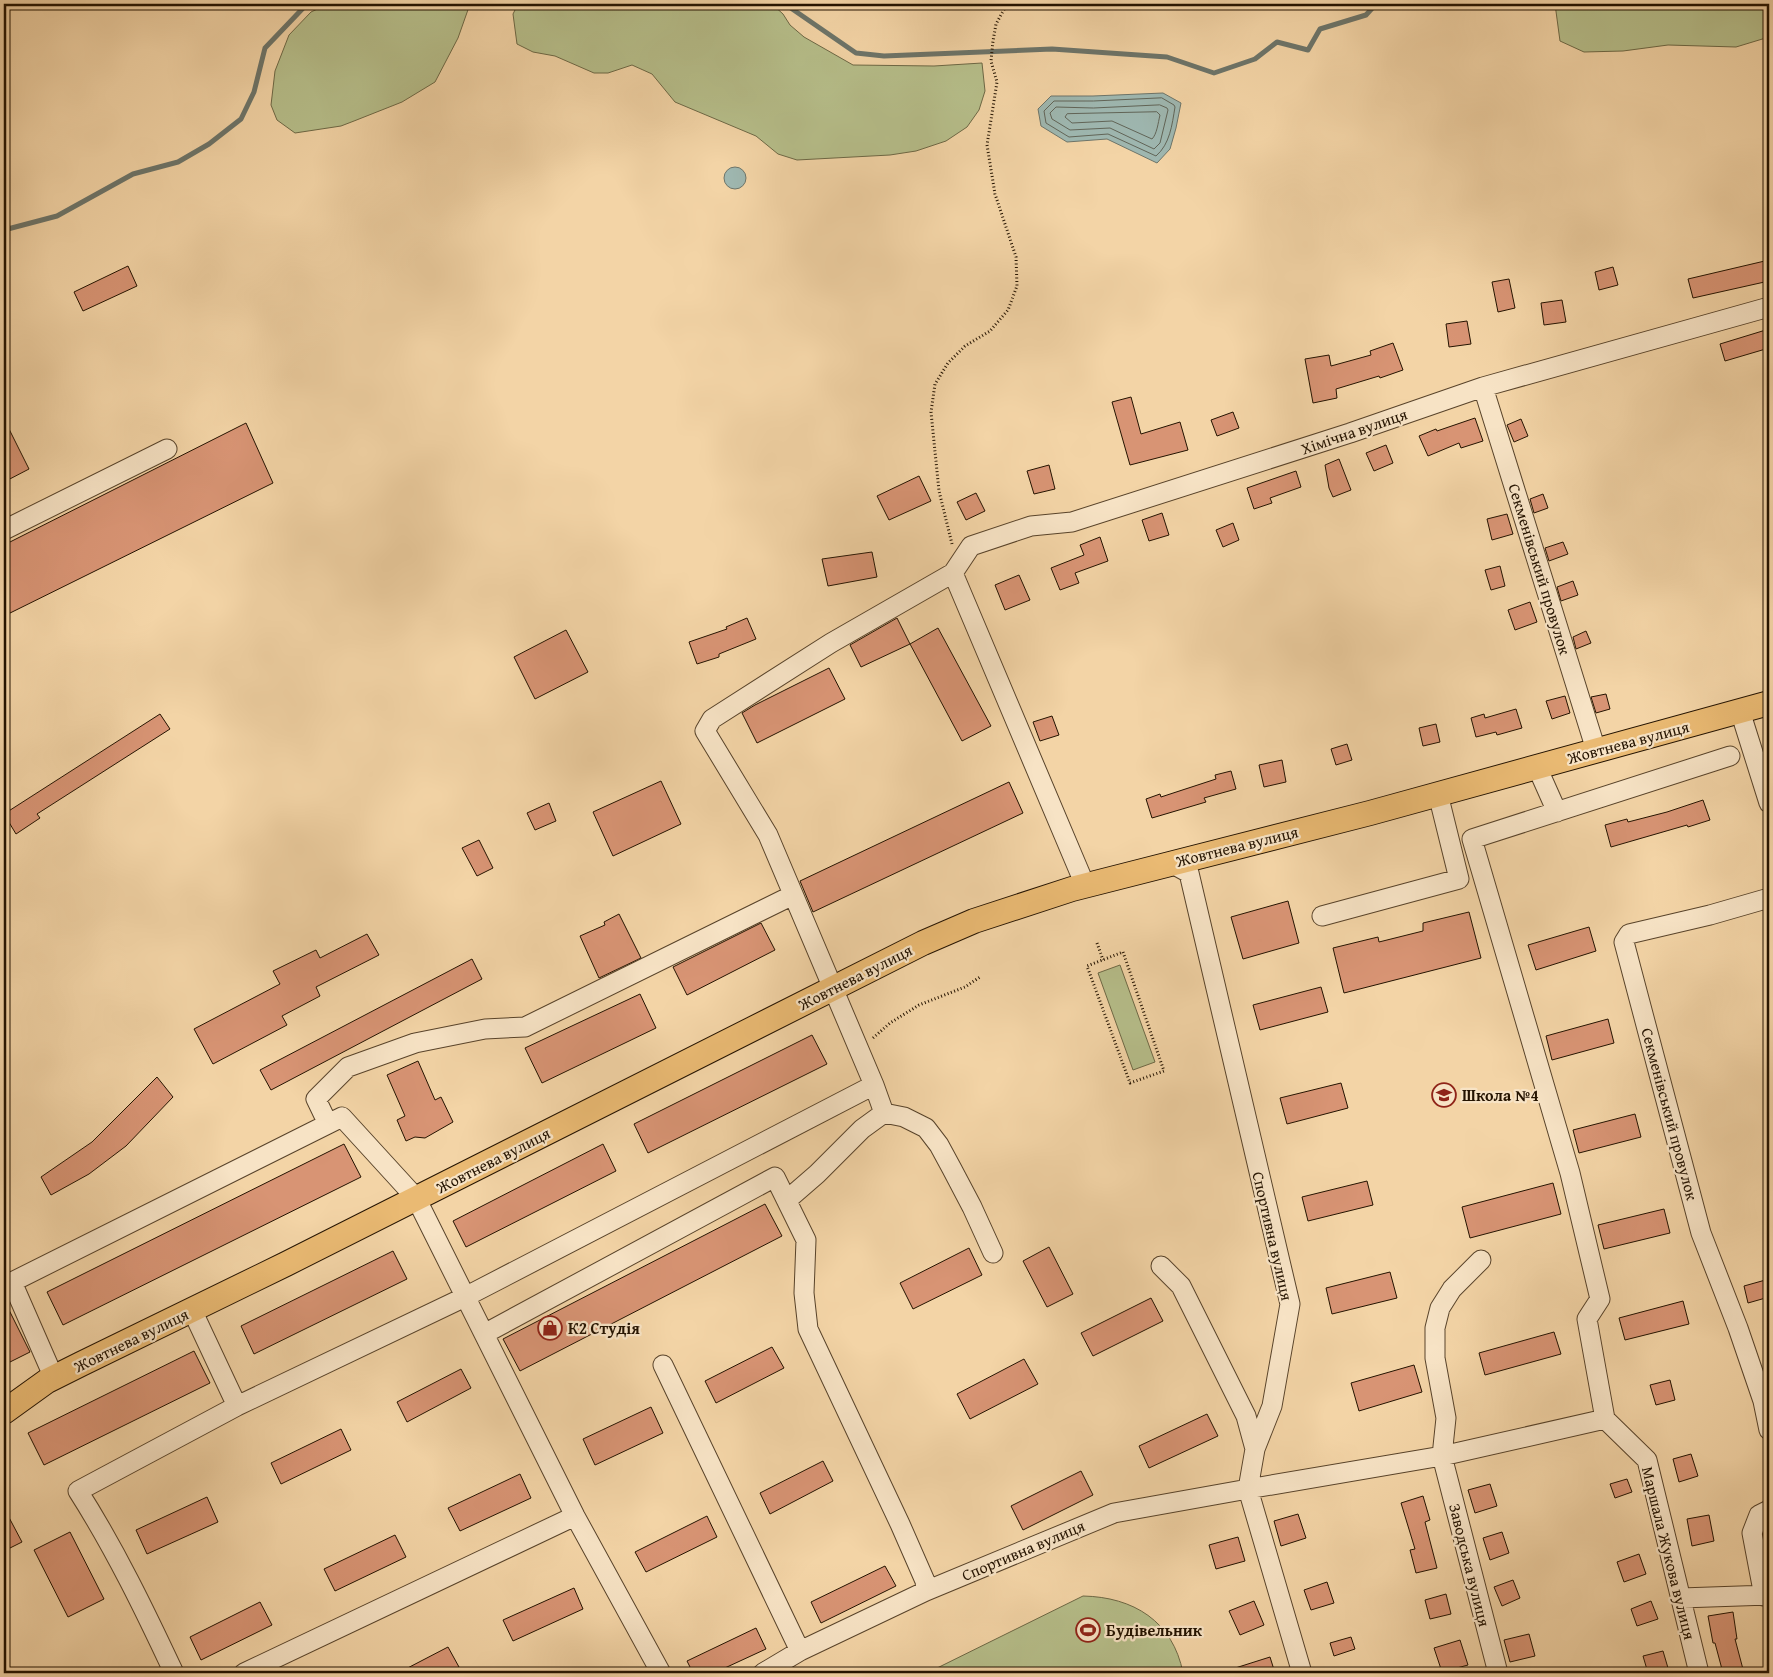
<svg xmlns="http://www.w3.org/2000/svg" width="1773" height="1677" font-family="'Gentium Book Plus',serif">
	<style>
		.green { fill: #b6be8a; stroke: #6d6845 }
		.water { fill: #9eb7b0; stroke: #6d756a }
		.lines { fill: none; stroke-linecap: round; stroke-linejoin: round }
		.shore { stroke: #616558; stroke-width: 1 }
		.stream { stroke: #6d756a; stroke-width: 5 }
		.building { fill: #d89474; stroke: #241300 }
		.minor-casing { stroke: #58432a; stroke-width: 21 }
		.major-casing { stroke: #241300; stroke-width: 26 }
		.path { stroke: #241300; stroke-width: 3; stroke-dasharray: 1 2.5; stroke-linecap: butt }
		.minor { stroke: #f7e3c5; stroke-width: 19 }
		.major { stroke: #eaba73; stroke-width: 24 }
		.labels { text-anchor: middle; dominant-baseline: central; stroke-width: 4.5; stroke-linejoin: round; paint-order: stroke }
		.street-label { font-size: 16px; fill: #241300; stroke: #f7e3c5 }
		.poi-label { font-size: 16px; font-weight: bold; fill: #241300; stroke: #f7e3c5; text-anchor: start }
	</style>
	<rect width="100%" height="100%" fill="#f3d4a6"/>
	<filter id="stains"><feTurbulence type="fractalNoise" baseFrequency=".004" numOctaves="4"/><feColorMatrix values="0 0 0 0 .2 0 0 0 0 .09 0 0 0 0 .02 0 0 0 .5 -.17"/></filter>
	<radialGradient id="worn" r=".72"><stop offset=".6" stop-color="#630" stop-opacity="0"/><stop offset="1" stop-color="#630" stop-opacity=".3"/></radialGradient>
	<path class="green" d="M328,4H470L458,38L435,82L402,102L354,121L341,126L295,133L277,120L271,105L275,71L289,35L311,12Z
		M518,4H772L783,14L790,25L804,37L853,65L934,66L982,63L985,91L979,110L967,127L946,141L916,151L890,155L797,160L778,154L756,136L675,102L652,74L632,65L608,73H594L555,56L533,52L517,44L513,14Z
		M1555,4H1769V37L1736,47L1668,45L1623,51L1584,52L1560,41Z
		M1120,965L1155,1062L1133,1070L1098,973Z
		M1083,1596C1133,1597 1173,1621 1183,1673H927Z"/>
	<path class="water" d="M1163,93L1181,103L1176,128L1170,149L1157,163L1107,139L1067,142L1041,126L1038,109L1051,96H1093Z
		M724 178a11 11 0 1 1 22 0a11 11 0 1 1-22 0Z"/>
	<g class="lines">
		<path class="shore" d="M1162,98L1174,105L1175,107C1172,125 1170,144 1156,156L1108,134L1069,137L1046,123L1044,111L1054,101H1093Z
			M1160,105L1167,108L1168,110L1160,143L1154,149L1110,128L1070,130L1052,119L1050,113L1056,107L1093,108Z
			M1157,112L1160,115C1158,123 1157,134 1152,139L1112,121L1072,123L1065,117L1067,114Z"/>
		<path class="stream" d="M785,4L856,53L884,56L1052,49L1167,57L1214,73L1255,59L1277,42L1308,50L1320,29L1366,15L1376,4
			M4,230L57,216L133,174L178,162L209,144L241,119L254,92L265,48L307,4"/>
	</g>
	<path class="building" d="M1769,260V281L1693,298L1688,279Z
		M128,266L137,286L83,311L74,292Z
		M1613,267L1618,285L1599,290L1595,272Z
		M1509,279L1515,308L1498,312L1492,282Z
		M1562,300L1566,322L1544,325L1541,303Z
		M1467,321L1471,344L1449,347L1446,324Z
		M1769,329V348L1725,361L1720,344Z
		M1393,343L1403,370L1380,378L1379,376L1336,389L1337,398L1313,403L1305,359L1329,355L1331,366L1371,355L1370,351Z
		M1131,397L1141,434L1180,422L1188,450L1130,465L1112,402Z
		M1233,412L1239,428L1217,436L1211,420Z
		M1475,418L1483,441L1461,448L1459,443L1428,456L1419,436L1436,429L1437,431Z
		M4,419L29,469L4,482Z
		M1521,419L1528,436L1514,442L1507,425Z
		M246,423L273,483L4,616V545Z
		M1386,445L1393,463L1374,471L1366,453Z
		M1339,459L1351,490L1333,497L1329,488L1325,465Z
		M1049,465L1055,489L1034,494L1027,471Z
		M1296,471L1301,487L1270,498L1272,503L1254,509L1247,488Z
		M919,476L931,501L889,520L877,496Z
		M976,493L985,511L966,520L957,502Z
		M1543,494L1548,508L1534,513L1530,499Z
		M1162,513L1169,535L1149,541L1142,520Z
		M1507,514L1513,534L1492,540L1487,519Z
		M1233,523L1239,540L1223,547L1216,530Z
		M1100,537L1108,561L1075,573L1079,583L1060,590L1051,568L1084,555L1080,545Z
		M1563,542L1568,554L1549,561L1545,548Z
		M872,552L877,577L828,586L822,559Z
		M1500,566L1505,586L1491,590L1485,570Z
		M1019,575L1030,600L1005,610L995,585Z
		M1573,581L1578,595L1561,601L1557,587Z
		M1530,602L1537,622L1515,630L1508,610Z
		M747,618L756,639L719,654V657L697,664L689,642L727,629L726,627Z
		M897,618L910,644L861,667L850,645Z
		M938,628L991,726L962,741L910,644Z
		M566,630L588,672L535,699L514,657Z
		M1586,631L1591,643L1576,649L1573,637Z
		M829,668L845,699L757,743L742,713L755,705Z
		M1606,694L1610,709L1596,713L1591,697Z
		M1565,696L1570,713L1552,719L1546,701Z
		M1516,709L1522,728L1497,735L1496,732L1476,737L1471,718L1484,714L1485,718Z
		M160,714L170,729L37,814L40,818L16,834L4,814Z
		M1052,716L1059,735L1040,741L1033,722Z
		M1436,724L1440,742L1423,746L1419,728Z
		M1347,744L1352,760L1336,765L1331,749Z
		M1282,760L1286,782L1264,787L1259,765Z
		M1231,771L1236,789L1204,798L1206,802L1152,818L1146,799L1160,794L1161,797L1216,779L1215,775Z
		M661,781L681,824L613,856L593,812Z
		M1009,782L1023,813L813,912L800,881Z
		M1703,800L1710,820L1688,827L1687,825L1611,847L1605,825L1627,819L1628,822L1667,812Z
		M549,803L556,821L535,830L527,813Z
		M479,840L493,868L477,876L462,848Z
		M1288,901L1299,943L1243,959L1231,917Z
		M1469,912L1481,958L1344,993L1333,948L1378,937L1379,942L1423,931V923Z
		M619,914L641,958L599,978L580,936L605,925L604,922Z
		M761,923L775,950L687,995L673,967Z
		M1589,927L1596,951L1536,970L1528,945Z
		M367,934L379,955L316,987L320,996L282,1016L287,1025L213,1064L194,1029L280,984L273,971L316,950L320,958Z
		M472,959L482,979L271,1090L260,1070Z
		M1321,987L1328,1012L1260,1030L1253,1005Z
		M640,994L656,1028L542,1083L525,1048Z
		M1608,1019L1614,1043L1552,1060L1546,1036Z
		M812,1035L827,1064L648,1153L634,1124Z
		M418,1061L435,1100L441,1097L453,1122L425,1138L415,1137L406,1141L397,1120L405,1116L387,1075Z
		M157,1077L173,1097L126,1146L89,1174L51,1195L41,1177L92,1142Z
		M1341,1083L1348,1108L1287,1124L1280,1098Z
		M1635,1114L1641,1137L1579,1153L1573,1130Z
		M344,1144L361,1177L63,1325L47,1292Z
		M603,1144L616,1171L466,1247L453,1221Z
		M1367,1181L1373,1205L1308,1221L1302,1197Z
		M1553,1183L1561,1214L1470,1238L1462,1207Z
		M765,1204L782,1236L520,1371L503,1339Z
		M1664,1209L1670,1233L1604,1249L1598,1225Z
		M1049,1247L1073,1294L1047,1307L1023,1261Z
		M969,1248L982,1275L913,1309L900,1283Z
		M393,1251L407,1279L254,1354L241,1326Z
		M1390,1272L1397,1298L1332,1314L1326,1288Z
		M1769,1279V1297L1748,1303L1744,1286Z
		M1151,1298L1163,1321L1093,1356L1081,1333Z
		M4,1300L30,1352L4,1365Z
		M1683,1301L1689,1324L1625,1340L1619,1318Z
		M1554,1332L1561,1354L1485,1375L1479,1353Z
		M772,1347L784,1368L716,1403L705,1381Z
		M194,1351L210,1383L44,1465L28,1433Z
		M1024,1359L1038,1384L970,1419L957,1394Z
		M1414,1365L1422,1392L1359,1411L1351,1383Z
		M461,1369L471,1388L407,1422L397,1402Z
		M1670,1380L1675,1400L1656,1405L1650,1385Z
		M651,1407L663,1433L595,1465L583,1439Z
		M1207,1414L1218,1436L1149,1468L1139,1446Z
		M341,1429L351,1450L281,1484L271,1463Z
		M1691,1454L1698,1476L1679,1482L1673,1459Z
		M823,1461L833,1481L770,1514L760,1493Z
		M1081,1471L1093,1495L1023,1530L1011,1506Z
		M520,1474L531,1498L460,1531L448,1508Z
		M1627,1479L1632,1492L1615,1498L1610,1484Z
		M1490,1484L1497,1506L1475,1513L1468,1490Z
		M1423,1496L1430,1520L1425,1522L1437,1568L1416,1573L1410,1550L1415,1549L1401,1503Z
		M207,1497L218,1522L147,1554L136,1530Z
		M4,1508L22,1542L4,1551Z
		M1298,1514L1306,1538L1281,1546L1274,1521Z
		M1709,1515L1714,1541L1692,1546L1687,1519Z
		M707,1516L717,1537L646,1572L635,1552Z
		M70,1532L104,1599L68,1617L34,1550Z
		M1502,1532L1509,1553L1490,1560L1483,1538Z
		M395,1535L406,1557L335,1591L324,1569Z
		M1238,1537L1245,1561L1216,1569L1209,1545Z
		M1639,1554L1646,1574L1624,1582L1617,1562Z
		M885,1566L896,1586L821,1623L811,1602Z
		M1513,1580L1520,1598L1502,1606L1494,1587Z
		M1327,1582L1334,1603L1311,1610L1304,1590Z
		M574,1588L583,1609L513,1641L503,1620Z
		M1446,1594L1451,1614L1430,1619L1425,1600Z
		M1254,1601L1264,1625L1240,1635L1229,1611Z
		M1651,1601L1658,1619L1637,1626L1631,1609Z
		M260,1602L272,1625L201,1660L190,1637Z
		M1733,1612L1737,1639H1735L1744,1673H1723L1715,1643H1713L1708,1616Z
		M756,1628L766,1649L714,1673H693L687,1661Z
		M1529,1634L1535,1656L1510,1662L1504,1640Z
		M1351,1637L1355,1649L1334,1656L1330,1643Z
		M1460,1640L1468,1665L1442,1672L1434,1648Z
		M448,1647L459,1667L448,1673H398Z
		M1663,1651L1668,1668L1648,1673L1643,1656Z
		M1270,1657L1275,1673H1230L1229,1670Z"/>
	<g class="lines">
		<g class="minor-casing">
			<path id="minor" d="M1483,387L1596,750
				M4,530L167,449
				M953,573L1085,885
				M1740,711L1769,803
				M1537,767L1557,812
				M1769,898L1710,915L1629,934L1624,942L1701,1233L1738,1328L1763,1401L1769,1430
				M1322,916L1459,879L1438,794
				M874,1085L884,1113L904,1117L926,1128L939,1145L952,1169L972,1207L993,1253
				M328,1124L316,1099L348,1067L415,1043L485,1029L525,1027L793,895
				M787,1200L817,1174L862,1129L884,1113
				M1481,1260L1452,1289L1440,1308L1435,1328V1358L1446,1418L1442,1456L1498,1673
				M1161,1266L1181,1286L1246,1416L1255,1449
				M192,1310L237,1406
				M484,1334L775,1177L806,1240L804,1293L808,1329L900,1524L925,1581L926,1591
				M663,1365L800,1651
				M54,1378L12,1282L342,1117L416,1198L575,1516L661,1673
				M1605,1419L1587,1319L1600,1299L1570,1173L1472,839L1730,756
				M1605,1419L1647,1460L1699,1673
				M1764,1596L1752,1533L1759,1515L1769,1510
				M1681,1598L1769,1595
				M174,1673C145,1611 115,1549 78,1491L237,1406L465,1297L874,1085L768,835L705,731L712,719L831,643L953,573L971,546L1031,526L1072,522L1350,433L1483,387L1769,307
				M244,1673L575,1516
				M763,1673L800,1651L926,1591L1114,1513L1248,1489L1255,1449L1272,1406L1290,1304L1189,873L1171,863
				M1302,1673L1248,1489L1442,1456L1605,1419"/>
		</g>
		<g class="major-casing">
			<path id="major" d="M4,1412L47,1381L81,1364L286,1264L923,943L974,921L1072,889L1370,813L1769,703"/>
		</g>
		<path class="path" d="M952,544L939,491L931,412L935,384L948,363L965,346L990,331L1008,310L1017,286L1016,257L995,194L987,145L997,82L991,61L993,41L996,24L1007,4
			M1097,943L1103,960
			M1123,952L1164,1071L1130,1083L1087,966Z
			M873,1038L890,1023L919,1005L965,987L980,977"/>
		<use href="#minor" class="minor"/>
		<use href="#major" class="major"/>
	</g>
	<defs>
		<g id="school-ring" transform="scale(1.25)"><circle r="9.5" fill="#f7e3c5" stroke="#8f2418" stroke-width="1.5"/><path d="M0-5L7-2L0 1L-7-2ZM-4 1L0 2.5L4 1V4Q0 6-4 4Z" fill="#8f2418"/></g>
		<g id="shop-ring" transform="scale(1.25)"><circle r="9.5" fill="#f7e3c5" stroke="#8f2418" stroke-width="1.5"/><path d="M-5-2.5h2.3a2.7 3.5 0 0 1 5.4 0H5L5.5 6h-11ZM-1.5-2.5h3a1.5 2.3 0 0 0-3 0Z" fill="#8f2418"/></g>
		<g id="stadium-ring" transform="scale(1.25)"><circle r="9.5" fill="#f7e3c5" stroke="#8f2418" stroke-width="1.5"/><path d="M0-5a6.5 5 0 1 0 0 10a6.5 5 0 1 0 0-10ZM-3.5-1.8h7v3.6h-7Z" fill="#8f2418"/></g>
	</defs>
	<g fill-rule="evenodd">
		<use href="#school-ring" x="1444" y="1095"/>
		<use href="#shop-ring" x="550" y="1328"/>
		<use href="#stadium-ring" x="1088" y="1630"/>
	</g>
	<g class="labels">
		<g class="street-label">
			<text transform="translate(1354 431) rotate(-19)">Хімічна вулиця</text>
			<text transform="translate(1540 569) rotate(73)">Секменівський провулок</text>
			<text transform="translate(1628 742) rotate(-15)">Жовтнева вулиця</text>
			<text transform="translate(1237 846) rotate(-14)">Жовтнева вулиця</text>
			<text transform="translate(855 977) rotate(-27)">Жовтнева вулиця</text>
			<text transform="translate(1670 1114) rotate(75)">Секменівський провулок</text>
			<text transform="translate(493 1160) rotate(-27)">Жовтнева вулиця</text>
			<text transform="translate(1273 1236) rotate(77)">Спортивна вулиця</text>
			<text transform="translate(131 1340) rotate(-26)">Жовтнева вулиця</text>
			<text transform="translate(1023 1550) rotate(-23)">Спортивна вулиця</text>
			<text transform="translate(1669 1553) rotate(76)">Маршала Жукова вулиця</text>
			<text transform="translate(1470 1565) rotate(76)">Заводська вулиця</text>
		</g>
		<g class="poi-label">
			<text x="1462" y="1095">Школа №4</text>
			<text x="568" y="1328">К2 Студiя</text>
			<text x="1106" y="1630">Будівельник</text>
		</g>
	</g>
	<rect width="1773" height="1677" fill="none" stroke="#f3d4a6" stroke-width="20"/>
	<rect x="5" y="5" width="1763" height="1667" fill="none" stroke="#241300" stroke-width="2.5"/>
	<rect x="10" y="10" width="1753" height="1657" fill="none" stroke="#241300"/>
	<rect width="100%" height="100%" filter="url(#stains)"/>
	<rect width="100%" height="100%" fill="url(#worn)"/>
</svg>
